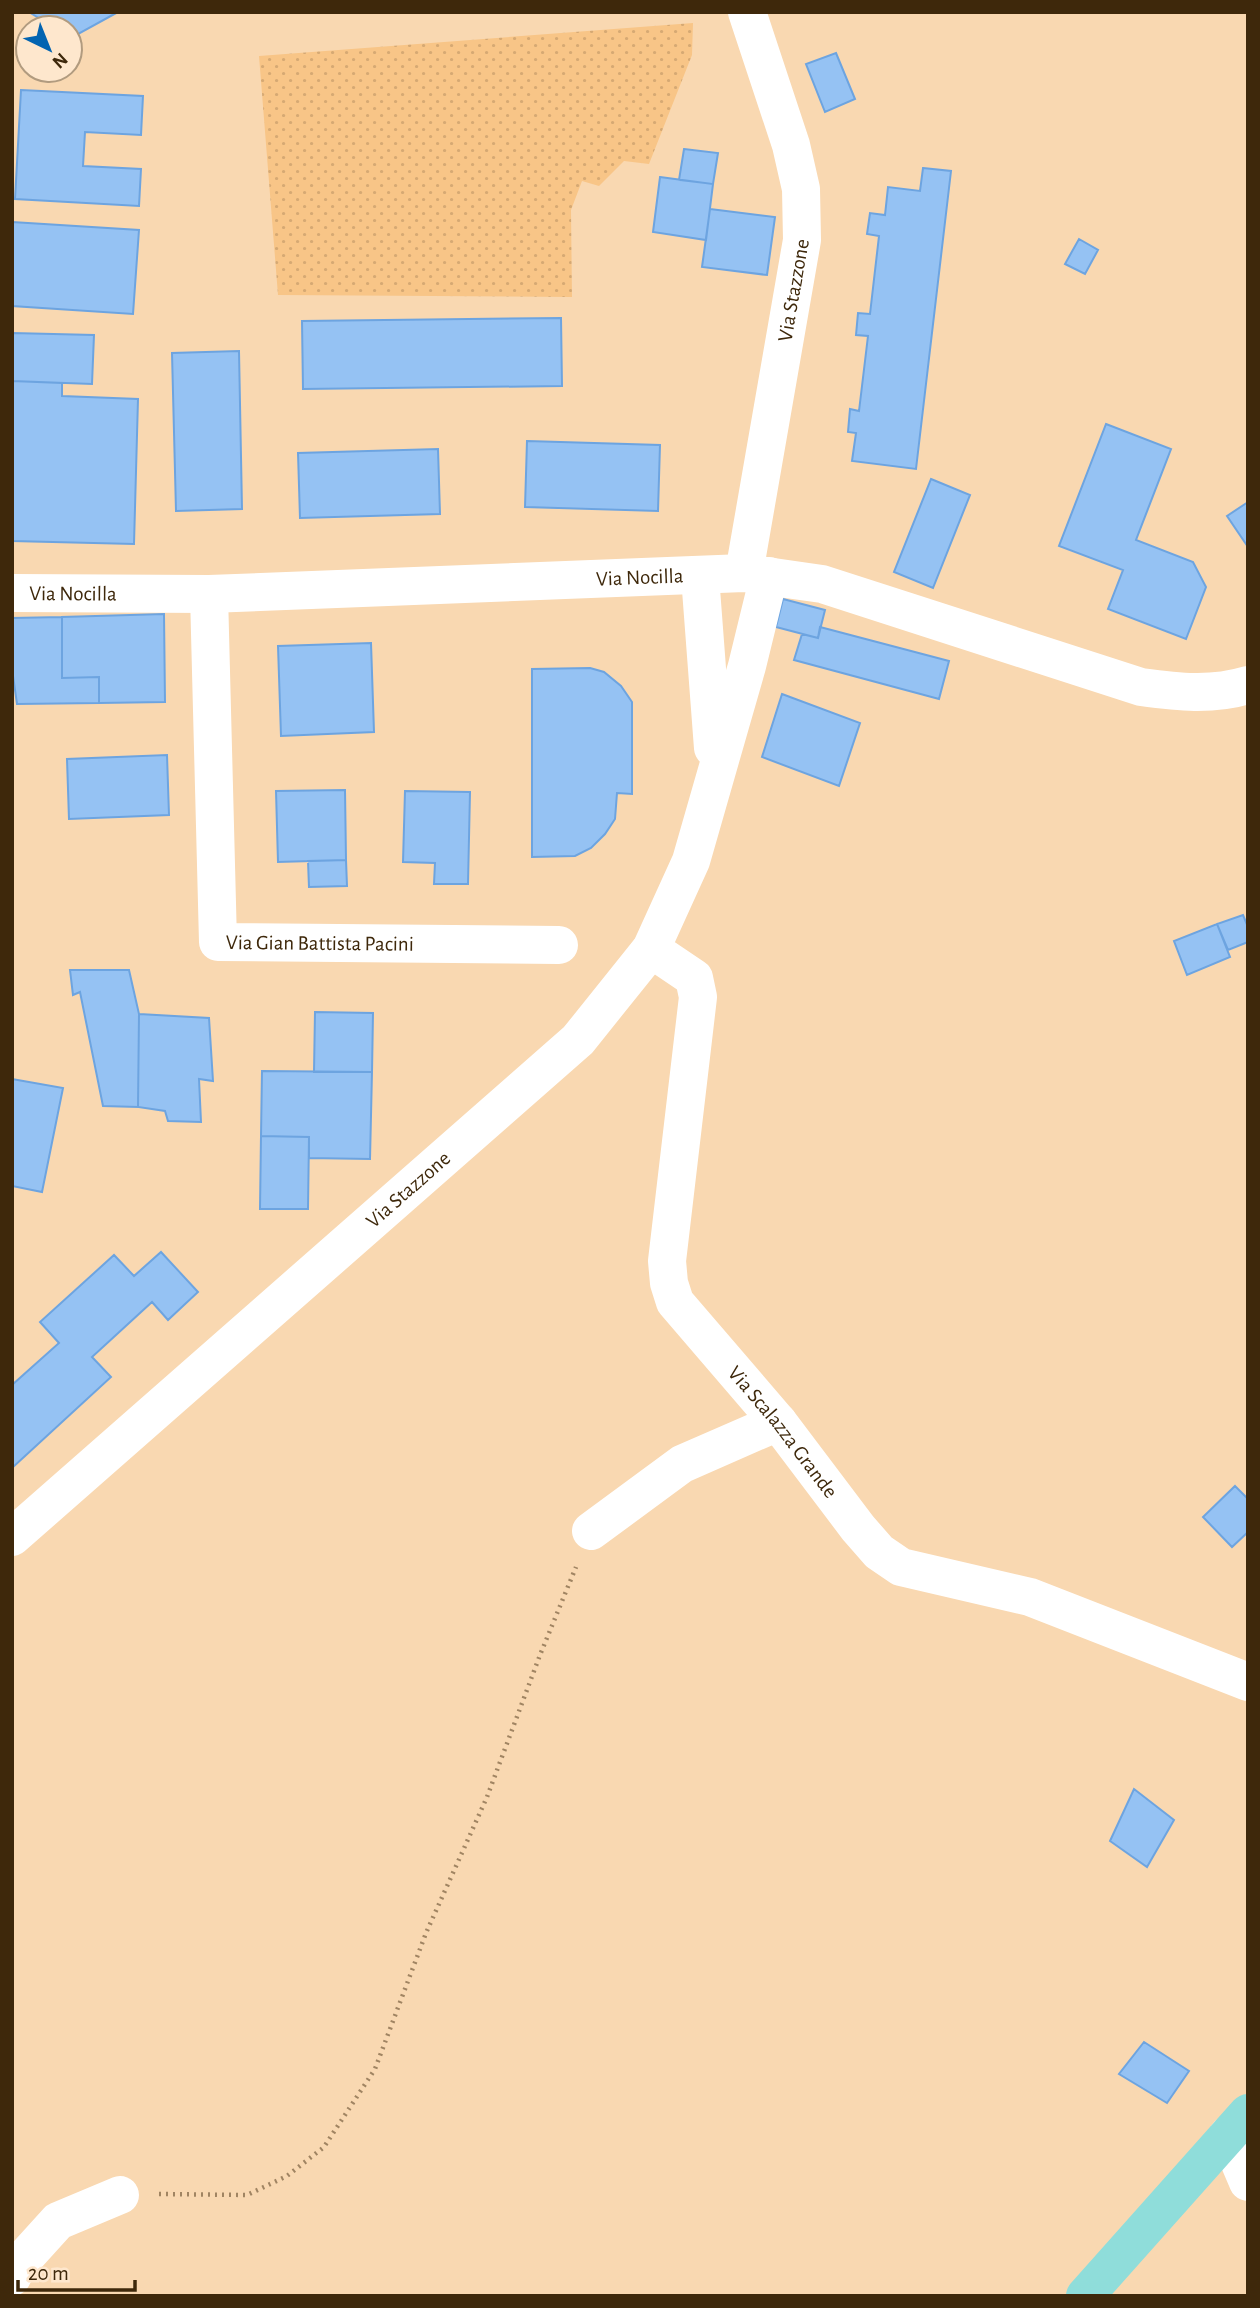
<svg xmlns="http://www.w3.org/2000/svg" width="1260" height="2308" font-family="'Alegreya Sans',sans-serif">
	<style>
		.grass { fill: url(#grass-dots) }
		.building { fill: #95c2f3; stroke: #6da4e0; stroke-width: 2 }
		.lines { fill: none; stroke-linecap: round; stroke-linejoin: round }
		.path { stroke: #a08462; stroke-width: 4.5; stroke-dasharray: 2 5; stroke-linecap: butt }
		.minor { stroke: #fff; stroke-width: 38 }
		.major { stroke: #8fddda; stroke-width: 38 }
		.labels { text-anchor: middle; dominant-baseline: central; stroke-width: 6; stroke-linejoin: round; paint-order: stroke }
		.street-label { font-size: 21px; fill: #3e280b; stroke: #fee7cd }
	</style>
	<defs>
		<pattern id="grass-dots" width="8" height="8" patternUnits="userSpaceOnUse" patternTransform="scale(1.75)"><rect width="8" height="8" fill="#f8c587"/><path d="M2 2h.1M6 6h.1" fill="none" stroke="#d6a973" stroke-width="1.8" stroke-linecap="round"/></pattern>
	</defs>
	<rect width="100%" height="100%" fill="#f9d8b1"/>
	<path class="grass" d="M693,23L692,55L649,164L624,161L599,186L582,181L571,210L572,297L278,295L259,56Z"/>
	<path class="building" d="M29,12H118L71,38L70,28H55Z
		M836,53L855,99L825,112L806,64Z
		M21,90L143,96L141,135L85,132L83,166L141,169L139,206L15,199Z
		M684,149L718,153L713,184L679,180Z
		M923,168L951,171L916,469L852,461L856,433L848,432L850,409L859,411L868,336L856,335L858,313L870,314L879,236L867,234L870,213L885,215L888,187L920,191Z
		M660,177L713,184L706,240L653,232Z
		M710,209L775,217L767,275L702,267Z
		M12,222L139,230L133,314L12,306Z
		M1079,239L1098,250L1085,274L1065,264Z
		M561,318L562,386L303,389L302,321Z
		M12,333L94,335L92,384L12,381Z
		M239,351L242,509L176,511L172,353Z
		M12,381L62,383V396L138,399L134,544L12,541Z
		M1106,424L1171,449L1136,540L1193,562L1206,587L1186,639L1108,609L1123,570L1059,546Z
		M527,441L660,445L658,511L525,507Z
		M438,449L440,514L300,518L298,453Z
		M931,479L970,495L933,588L894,572Z
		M1248,502V547L1227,516Z
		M783,599L825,610L818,638L776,627Z
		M164,614L165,702L99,703V677L62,678V617Z
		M62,617V678L99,677V703L17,704L12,669V618Z
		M820,627L949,661L939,699L794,660L802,634L818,638Z
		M371,643L374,732L281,736L278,646Z
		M590,668L604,672L621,686L632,702V794L617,793L615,819L605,834L591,848L575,856L532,857V669Z
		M782,694L860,723L839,786L762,757Z
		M167,755L169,815L69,819L67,759Z
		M345,790L346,860L278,862L276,791Z
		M405,791L470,792L468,884H434L435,863L403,862Z
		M346,860L347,886L309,887L308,861Z
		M1243,915L1248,927V942L1228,950L1217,924Z
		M1217,924L1230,957L1187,975L1174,941Z
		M70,970H129L139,1014L138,1107L103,1106L80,992L73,995Z
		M315,1012L373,1013L372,1072H314Z
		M139,1014L209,1018L213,1081L199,1079L201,1122L168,1121L165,1111L138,1107Z
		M262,1071L372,1072L370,1159L309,1158V1137L261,1136Z
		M12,1079L63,1088L42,1192L12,1186Z
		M261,1136L309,1137L308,1209H260Z
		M161,1252L198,1292L168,1320L152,1302L92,1357L111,1377L12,1468V1385L59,1343L40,1322L114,1255L134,1276Z
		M1235,1486L1248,1499V1532L1232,1547L1203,1517Z
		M1134,1789L1174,1820L1147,1867L1110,1841Z
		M1144,2042L1189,2071L1167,2103L1119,2074Z"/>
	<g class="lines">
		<path class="path" d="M159,2194L247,2195L287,2176L324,2147L375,2069L426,1933L487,1797L540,1655L576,1567"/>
		<g class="minor">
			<path id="s1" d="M744,573L802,240L801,189L791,145L747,12"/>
			<path d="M700,576L713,748"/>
			<path id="s2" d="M12,593L209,594L744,573L822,584L1141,687C1178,692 1211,696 1248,685"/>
			<path id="s3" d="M209,594L218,942L559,945"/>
			<path id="s4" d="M651,949L694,978L698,997L667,1261L669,1283L675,1302L778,1422L858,1528L879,1552L901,1567L1030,1597L1248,1682"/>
			<path d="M591,1531L682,1464L778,1422"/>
			<path id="s5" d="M12,1537L578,1040L651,949L691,861L747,666L769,576"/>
			<path d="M1228,2135L1248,2182"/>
			<path d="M12,2277L19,2264L58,2221L120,2195"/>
		</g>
		<path class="major" d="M1085,2296L1248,2113"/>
	</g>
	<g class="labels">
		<g class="street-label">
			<text stroke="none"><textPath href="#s1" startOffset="287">Via Stazzone</textPath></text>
			<text stroke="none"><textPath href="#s2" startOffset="628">Via Nocilla</textPath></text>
			<text stroke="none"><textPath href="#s2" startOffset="61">Via Nocilla</textPath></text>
			<text stroke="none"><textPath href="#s3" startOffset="450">Via Gian Battista Pacini</textPath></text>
			<text stroke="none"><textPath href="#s5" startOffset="527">Via Stazzone</textPath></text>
			<text stroke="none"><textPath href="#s4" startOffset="548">Via Scalazza Grande</textPath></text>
		</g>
	</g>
	<rect width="1260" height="2308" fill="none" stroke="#3e280b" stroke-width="28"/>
	<g transform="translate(49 49) rotate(137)"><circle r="33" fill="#fee7cd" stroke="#b19b7f" stroke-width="2"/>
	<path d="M0-5L12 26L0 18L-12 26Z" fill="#0364b1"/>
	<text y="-10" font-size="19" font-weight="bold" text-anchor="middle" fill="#3e280b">N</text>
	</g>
	<path d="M18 2280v10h117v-10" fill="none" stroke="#3e280b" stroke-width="3.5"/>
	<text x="28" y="2280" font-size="21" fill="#3e280b" stroke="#fee7cd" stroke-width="5" paint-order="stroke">20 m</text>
</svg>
